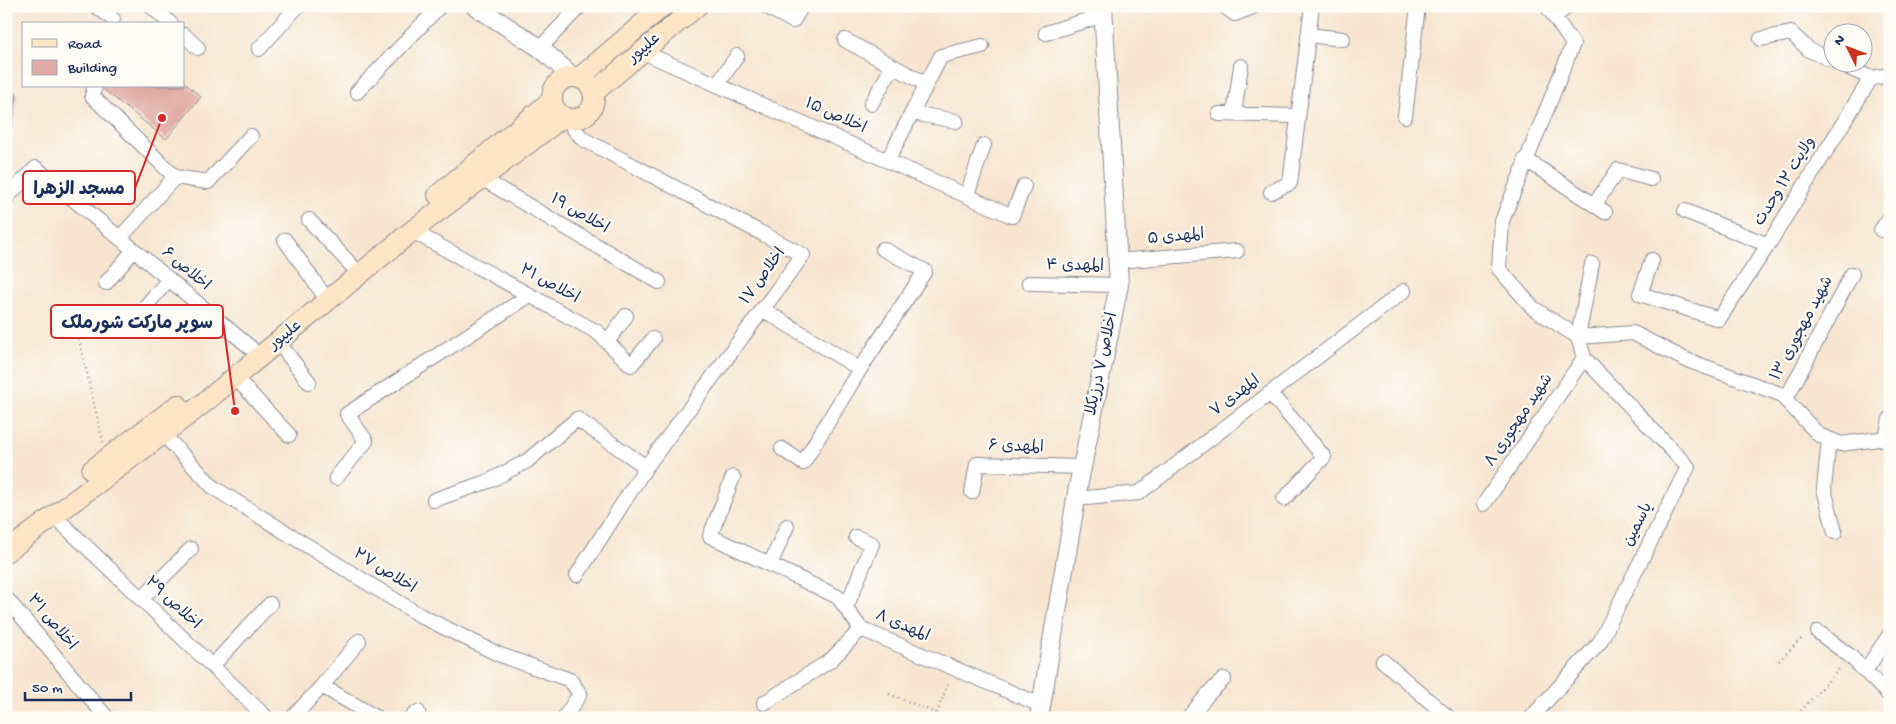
<svg xmlns="http://www.w3.org/2000/svg" width="1896" height="724" font-family="'Gochi Hand','Playpen Sans Arabic',sans-serif">
	<style>
		.building { fill: #e1aca6 }
		.lines { fill: none; stroke-linecap: round; stroke-linejoin: round }
		.minor-casing { stroke: #898a96; stroke-width: 16 }
		.tertiary-casing { stroke: #898a96; stroke-width: 20 }
		.secondary-casing { stroke: #898a96; stroke-width: 22 }
		.path { stroke: #898a96; stroke-width: 2.5; stroke-dasharray: 1 4; stroke-linecap: butt }
		.minor { stroke: #fff; stroke-width: 14 }
		.tertiary { stroke: #fff; stroke-width: 18 }
		.secondary { stroke: #fde5c5; stroke-width: 20 }
		.labels { text-anchor: middle; dominant-baseline: central; stroke-width: 4.5; stroke-linejoin: round; paint-order: stroke }
		.street-label { font-size: 16px; fill: #1b2f5e; stroke: #fdfcf7 }
		.leader { fill: none; stroke: #d62828; stroke-width: 2 }
		.callout-dot { fill: #d62828; stroke: #fdfcf7; stroke-width: 2 }
		.callout { fill: #fdfcf7; stroke: #d62828; stroke-width: 2 }
		.callout-label { font-size: 18px; text-anchor: middle; font-weight: bold; fill: #1b2f5e }
	</style>
	<rect width="100%" height="100%" fill="#fdfcf7"/>
	<filter id="ink" filterUnits="userSpaceOnUse"><feTurbulence type="fractalNoise" baseFrequency=".02" numOctaves="2"/><feDisplacementMap in="SourceGraphic" scale="10" xChannelSelector="R" yChannelSelector="G"/><feConvolveMatrix kernelMatrix="1 2 1 2 8 2 1 2 1" color-interpolation-filters="sRGB"/></filter>
	<filter id="wash" filterUnits="userSpaceOnUse"><feTurbulence type="fractalNoise" baseFrequency=".0096" numOctaves="4" result="noise"/><feDisplacementMap in="SourceGraphic" scale="20" xChannelSelector="R" yChannelSelector="G"/><feGaussianBlur stdDeviation="1.12" result="paint"/><feColorMatrix in="noise" values="0 0 0 0 0 0 0 0 0 0 0 0 0 0 0 0 0 1.4 0 .05"/><feComposite in="paint" operator="in"/></filter>
	<g filter="url(#wash)">
		<rect width="100%" height="100%" fill="#f7e5cf"/>
		<g id="blocks">
			<path class="building" d="M184,82L201,97L166,139L103,89L104,86H184Z
				M6,87L17,94L12,127L6,131Z"/>
		</g>
	</g>
	<g filter="url(#ink)">
		<use href="#blocks" fill-opacity="0" stroke="#898a96" stroke-width="1"/>
		<g class="lines">
			<g class="minor-casing">
				<path id="minor" d="M96,6L113,19
					M151,6L171,24
					M765,6L793,21L802,6
					M1224,6L1235,14L1255,6
					M1547,6L1573,44L1502,221L1499,269L1533,308L1578,337L1633,333L1684,359L1780,394L1819,435L1841,444L1886,438
					M1554,17L1568,6
					M1046,33L1103,15
					M184,35L198,48
					M1308,35L1343,39
					M1761,39L1791,33L1809,50L1834,61
					M845,40L926,84
					M540,48L580,6
					M259,49L298,6
					M643,52L1012,216L1024,186
					M1836,62L1871,78
					M717,85L737,56
					M95,86L92,96L175,177L120,238
					M357,92L440,6
					M871,104L893,66
					M912,113L956,121
					M1219,114L1297,116
					M1234,114L1241,66
					M1405,116L1418,6
					M570,119L573,128L583,139L803,255L646,467L577,575
					M1525,159L1605,212
					M888,160L941,56L982,46
					M175,177L208,182L251,136
					M481,178L659,282
					M1271,192L1290,183L1312,6
					M967,195L984,145
					M6,198L36,168L251,348
					M1594,205L1618,170L1651,179
					M1685,211L1768,245
					M309,220L352,266
					M1881,230L1890,217
					M412,231L597,332L631,365L653,339
					M285,240L321,291
					M1652,260L1640,294L1719,319L1768,245L1871,78L1890,75
					M1118,261L1237,251
					M106,283L134,250
					M1029,283L1119,285
					M762,309L860,369L803,463L782,449
					M138,315L169,279
					M278,342L309,382
					M607,342L626,316
					M860,369L925,271L883,249
					M235,377L289,435
					M1270,393L1324,457L1284,499
					M1786,399L1852,274
					M163,434L214,488L421,616L498,654L570,680L580,694L564,718
					M1886,438L1890,419
					M1829,439L1824,489L1835,532
					M733,477L710,536L838,597L861,629L1041,705
					M336,478L366,441L347,414L530,295
					M972,492L977,464L1082,467
					M1076,499L1139,493L1404,291
					M434,500L489,481L527,461L577,419L646,467
					M1484,504L1584,358
					M54,516L267,718
					M770,565L787,526
					M6,598L107,718
					M141,599L191,549
					M846,608L872,544L856,537
					M1818,632L1850,656L1890,696
					M1383,661L1449,718
					M212,666L270,604
					M1865,671L1890,634
					M322,686L359,641
					M764,703L831,660L861,629
					M292,718L322,686L377,718
					M410,718L418,712
					M1188,718L1208,694L1224,679
					M1531,718L1600,642L1688,467L1584,358L1578,337L1592,264"/>
			</g>
			<g class="tertiary-casing">
				<path id="tertiary" d="M475,6L540,48L573,77
					M1039,718L1078,487L1119,285L1103,6"/>
			</g>
			<g class="secondary-casing">
				<path id="secondary" d="M552 98a21 21 0 1 1 42 0a21 21 0 1 1-42 0Z
					M579,78L663,6
					M593,93L697,6
					M438,195L552,100
					M92,470L178,405
					M6,552L200,406L412,231L563,117"/>
			</g>
			<path class="path" d="M79,339L103,442
				M1779,661L1800,640L1805,638
				M889,694L936,713
				M935,718L949,681
				M1794,718L1841,667"/>
			<use href="#minor" class="minor"/>
			<use href="#tertiary" class="tertiary"/>
			<use href="#secondary" class="secondary"/>
		</g>
	</g>
	<g class="labels">
		<g class="street-label">
			<text transform="translate(645 49) rotate(-40)">علیپور</text>
			<text transform="translate(835 117) rotate(24)">اخلاص ۱۵</text>
			<text transform="translate(1786 182) rotate(-58)">ولایت ۱۲ وحدت</text>
			<text transform="translate(579 215) rotate(30)">اخلاص ۱۹</text>
			<text transform="translate(1176 238) rotate(-5)">المهدی ۵</text>
			<text transform="translate(1075 267) rotate(1)">المهدی ۴</text>
			<text transform="translate(185 270) rotate(40)">اخلاص ۶</text>
			<text transform="translate(764 277) rotate(-54)">اخلاص ۱۷</text>
			<text transform="translate(549 285) rotate(29)">اخلاص ۲۱</text>
			<text transform="translate(1803 329) rotate(-62)">شهید مهجوری ۱۳</text>
			<text transform="translate(286 336) rotate(-39)">علیپور</text>
			<text transform="translate(1103 364) rotate(-78)">اخلاص ۷ درزیکلا</text>
			<text transform="translate(1236 397) rotate(-37)">المهدی ۷</text>
			<text transform="translate(1520 421) rotate(-56)">شهید مهجوری ۸</text>
			<text transform="translate(1016 448) rotate(2)">المهدی ۶</text>
			<text transform="translate(1639 525) rotate(-63)">یاسمین</text>
			<text transform="translate(384 572) rotate(32)">اخلاص ۲۷</text>
			<text transform="translate(172 604) rotate(43)">اخلاص ۲۹</text>
			<text transform="translate(51 623) rotate(50)">اخلاص ۳۱</text>
			<text transform="translate(902 627) rotate(23)">المهدی ۸</text>
		</g>
	</g>
	<path class="leader" d="M162 118L135 188M235 411L223 321"/>
	<g class="callout-dot">
		<circle cx="162" cy="118" r="5"/>
		<circle cx="235" cy="411" r="5"/>
	</g>
	<g class="callout">
		<rect x="23" y="171" width="112" height="33" rx="5"/>
		<rect x="51" y="305" width="172" height="33" rx="5"/>
	</g>
	<g class="callout-label">
		<text x="79" y="194">مسجد الزهرا</text>
		<text x="137" y="328">سوپر مارکت شورملک</text>
	</g>
	<rect width="1896" height="724" fill="none" stroke="#fdfcf7" stroke-width="25"/>
	<rect x="22" y="22" width="162" height="65" fill="#fdfcf7" stroke="#a3aaba"/>
	<rect x="32" y="39" width="25" height="8" fill="#fde5c5" stroke="#a3aaba"/>
	<text x="68" y="48" font-size="15" fill="#1b2f5e">Road</text>
	<rect x="32" y="60" width="25" height="15" fill="#e1aca6" stroke="#a3aaba"/>
	<text x="68" y="72" font-size="15" fill="#1b2f5e">Building</text>
	<g transform="translate(1848 48) rotate(312)"><circle r="24" fill="#fdfcf7" stroke="#a3aaba"/>
	<path d="M0-4L9 19L0 12L-9 19Z" fill="#c8321e"/>
	<text y="-8" font-size="14" font-weight="bold" text-anchor="middle" fill="#1b2f5e">N</text>
	</g>
	<path d="M25 692v8h106v-8" fill="none" stroke="#1b2f5e" stroke-width="2.5"/>
	<text x="32" y="692" font-size="15" fill="#1b2f5e" stroke="#fdfcf7" stroke-width="4" paint-order="stroke">50 m</text>
</svg>
